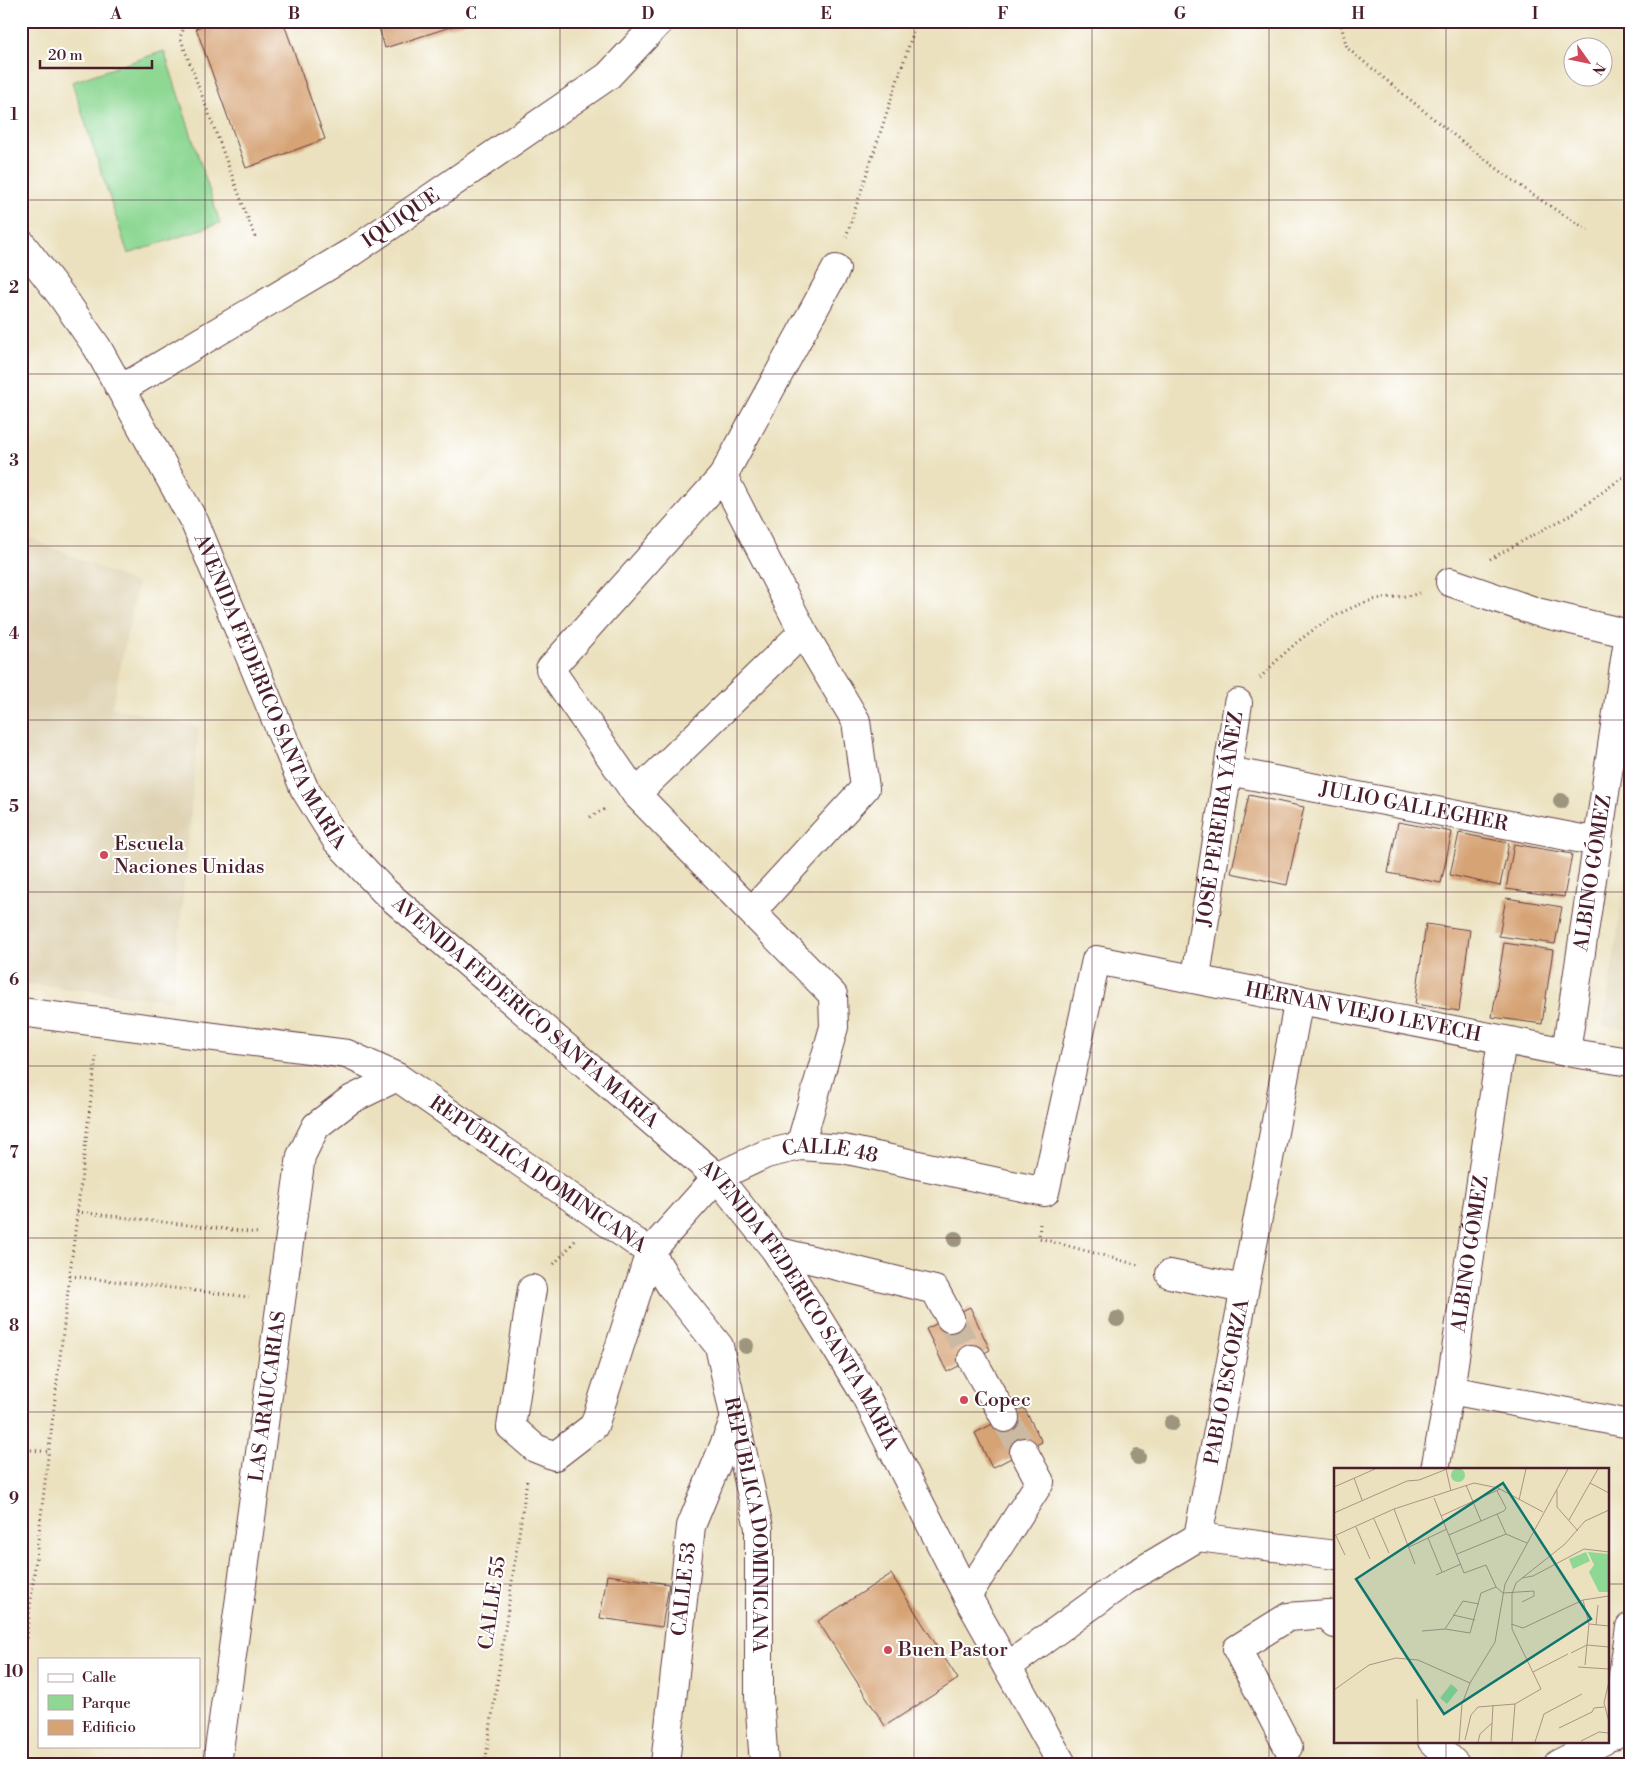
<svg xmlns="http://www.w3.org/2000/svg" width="1651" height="1785" font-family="'Libre Bodoni',serif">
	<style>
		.built { fill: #dfd3b4 }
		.green { fill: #8ed894; stroke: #6c7c60 }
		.building { fill: #d6a375 }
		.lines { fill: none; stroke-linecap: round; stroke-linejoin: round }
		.minor-tunnel { stroke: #cbbaa1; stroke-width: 28; stroke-dasharray: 28 14; stroke-linecap: butt }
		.minor-casing { stroke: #623c41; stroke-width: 30 }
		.major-casing { stroke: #623c41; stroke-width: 30 }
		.path { stroke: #623c41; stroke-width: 3; stroke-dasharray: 1 4; stroke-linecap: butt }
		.minor { stroke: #fff; stroke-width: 28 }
		.major { stroke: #fff; stroke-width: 28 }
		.tree { fill: #9d957e }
		.grid { fill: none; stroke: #4a1f2b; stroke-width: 1; stroke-opacity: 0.55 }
		.poi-dot { fill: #d1495b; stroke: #fff; stroke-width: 2 }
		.labels { text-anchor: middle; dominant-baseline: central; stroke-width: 4; stroke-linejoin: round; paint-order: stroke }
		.street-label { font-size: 20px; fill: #4a1f2b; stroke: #fff }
		.poi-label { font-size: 20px; fill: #4a1f2b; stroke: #fff; text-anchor: start }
		.inset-road { fill: none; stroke: #ab9383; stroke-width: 1 }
		.view { fill: #0f766e; fill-opacity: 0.15; stroke: #0f766e; stroke-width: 2.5 }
		.inset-edge { fill: none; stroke: #4a1f2b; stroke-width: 2.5 }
		.neatline { fill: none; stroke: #4a1f2b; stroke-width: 2 }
		.grid-label { font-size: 16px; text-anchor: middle; font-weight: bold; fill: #4a1f2b }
	</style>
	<rect width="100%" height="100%" fill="#fff"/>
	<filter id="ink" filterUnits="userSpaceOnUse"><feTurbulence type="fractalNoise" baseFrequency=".02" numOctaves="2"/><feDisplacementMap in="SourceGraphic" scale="10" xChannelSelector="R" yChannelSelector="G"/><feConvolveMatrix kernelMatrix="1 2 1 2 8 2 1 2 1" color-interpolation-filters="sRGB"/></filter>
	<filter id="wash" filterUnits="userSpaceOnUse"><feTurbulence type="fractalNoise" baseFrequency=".0096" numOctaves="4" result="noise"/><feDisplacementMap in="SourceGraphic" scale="20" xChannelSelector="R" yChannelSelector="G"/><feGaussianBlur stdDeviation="1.12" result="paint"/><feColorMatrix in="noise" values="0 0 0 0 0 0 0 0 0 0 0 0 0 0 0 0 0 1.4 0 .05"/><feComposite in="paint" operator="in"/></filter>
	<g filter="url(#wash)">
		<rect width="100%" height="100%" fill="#ebe1be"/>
		<path class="built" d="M21,534L138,584L112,707L199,727L173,1001L21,983Z
			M1630,846V1030L1603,1026Z"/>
		<path class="green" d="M164,51L220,223L128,254L72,82Z"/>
		<g id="blocks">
			<path class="building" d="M215,21H283L325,139L246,168L196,28Z
				M377,21H466V22L385,48Z
				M1249,795L1304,807L1287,885L1231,873Z
				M1398,822L1452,832L1441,883L1388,873Z
				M1459,833L1509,843L1500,886L1450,875Z
				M1514,844L1572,854L1564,897L1506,889Z
				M1506,898L1562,907L1555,944L1499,936Z
				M1426,924L1470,930L1459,1011L1415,1004Z
				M1504,943L1553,950L1542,1024L1492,1017Z
				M970,1307L990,1350L947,1372L926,1329Z
				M1024,1408L1042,1442L992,1468L975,1433Z
				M891,1574L958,1679L885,1726L818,1621Z
				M607,1575L669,1584L662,1627L600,1618Z"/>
		</g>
	</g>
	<g filter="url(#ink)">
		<use href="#blocks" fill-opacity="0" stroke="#623c41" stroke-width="1"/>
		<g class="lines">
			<path class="minor-tunnel" d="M950,1318L972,1359
				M1005,1418L1024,1452"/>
			<g class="minor-casing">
				<g id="minor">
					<path id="s1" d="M121,389L352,252L608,76L660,21"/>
					<path d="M723,476L803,632L856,721L865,788L752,911"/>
					<path d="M1450,582L1537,612L1630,634"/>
					<path id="s2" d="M1228,771L1598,842"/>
					<path d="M636,794L803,632"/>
					<path id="s3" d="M1196,977L1238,703"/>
					<path id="s4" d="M21,1012L347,1054L397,1077L650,1252L671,1286L719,1346L759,1528V1697L764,1764"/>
					<path id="s5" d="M1566,1052L1629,633"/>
					<path d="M800,1146L834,1027L833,995L636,794L550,669L723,476L836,269"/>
					<path d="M776,1251L935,1290L950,1318"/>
					<path d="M1170,1274L1244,1289"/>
					<path id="s6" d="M532,1289L511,1427L535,1448L555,1456L594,1426L650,1252L717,1177L766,1154L800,1146L843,1149L1045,1192L1096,960L1566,1052L1630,1062"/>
					<path d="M972,1359L1005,1418"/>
					<path d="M1450,1390L1630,1424"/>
					<path id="s7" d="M1435,1469L1450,1390L1502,1040"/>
					<path d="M1198,1537L1335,1555"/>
					<path d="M967,1596L1040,1482L1024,1452"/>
					<path id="s8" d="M1007,1667L1126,1580L1198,1537L1299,999"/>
					<path d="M1614,1736L1630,1627"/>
					<path d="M1432,1741L1455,1764"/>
					<path d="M1288,1747L1237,1649L1288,1617L1328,1614L1335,1624"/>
					<path id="s9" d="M217,1764L301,1156L316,1126L350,1100L397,1077"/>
					<path id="s10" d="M665,1764L691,1526L734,1421"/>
					<path d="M1558,1764L1603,1741"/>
				</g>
			</g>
			<g class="major-casing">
				<g id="major">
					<path id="s11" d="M21,243L63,298L97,347L195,523L304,788L337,841L384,891L717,1177L776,1251L864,1393L967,1596L1062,1764"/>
				</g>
			</g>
			<path class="path" d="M187,21L180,37L255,237
				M1340,21L1347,48C1425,111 1502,179 1588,230
				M846,237L917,21
				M1490,559L1574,513L1630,472
				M1260,678C1292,643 1331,611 1377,599C1391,596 1406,598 1419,593
				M590,817L605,809
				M77,1212L258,1233
				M1040,1224L1039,1238L1138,1265
				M554,1264L575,1241
				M70,1276L249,1297
				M21,1449L50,1452
				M21,1683L96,1056
				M485,1764L527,1480"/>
			<use href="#minor" class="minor"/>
			<use href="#major" class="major"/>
		</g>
		<g class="tree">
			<circle cx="1561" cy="801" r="8"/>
			<circle cx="955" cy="1239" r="8"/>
			<circle cx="1117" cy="1319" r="8"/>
			<circle cx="746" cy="1346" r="8"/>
			<circle cx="1172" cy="1423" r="8"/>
			<circle cx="1138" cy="1457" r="8"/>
		</g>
	</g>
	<path class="grid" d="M205,21V1764M382,21V1764M560,21V1764M737,21V1764M914,21V1764M1092,21V1764M1269,21V1764M1446,21V1469M21,200H1630M21,374H1630M21,546H1630M21,720H1630M21,892H1630M21,1066H1630M21,1238H1630M21,1412H1630M21,1584H1335M1607,1584H1630M1446,1741V1764"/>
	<g class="poi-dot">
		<circle cx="104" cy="855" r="5"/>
		<circle cx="964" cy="1400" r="5"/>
		<circle cx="888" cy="1650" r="5"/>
	</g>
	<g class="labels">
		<g class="street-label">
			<text stroke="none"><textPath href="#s1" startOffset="328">IQUIQUE</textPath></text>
			<text stroke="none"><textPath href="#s11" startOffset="515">AVENIDA FEDERICO SANTA MARÍA</textPath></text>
			<text stroke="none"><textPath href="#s2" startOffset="189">JULIO GALLEGHER</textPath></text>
			<text stroke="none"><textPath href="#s3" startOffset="160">JOSÉ PEREIRA YÁÑEZ</textPath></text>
			<text stroke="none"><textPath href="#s5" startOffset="181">ALBINO GÓMEZ</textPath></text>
			<text stroke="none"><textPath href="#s6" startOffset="1374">HERNAN VIEJO LEVECH</textPath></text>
			<text stroke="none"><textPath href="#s11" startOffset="934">AVENIDA FEDERICO SANTA MARÍA</textPath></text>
			<text stroke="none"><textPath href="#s6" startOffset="645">CALLE 48</textPath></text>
			<text stroke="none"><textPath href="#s4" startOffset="555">REPÚBLICA DOMINICANA</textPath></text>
			<text stroke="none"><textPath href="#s7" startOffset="218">ALBINO GÓMEZ</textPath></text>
			<text stroke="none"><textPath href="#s11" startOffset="1339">AVENIDA FEDERICO SANTA MARÍA</textPath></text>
			<text stroke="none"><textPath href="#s8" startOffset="389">PABLO ESCORZA</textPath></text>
			<text stroke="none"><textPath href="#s9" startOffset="371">LAS ARAUCARIAS</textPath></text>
			<text stroke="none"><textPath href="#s4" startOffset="990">REPÚBLICA DOMINICANA</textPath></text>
			<text stroke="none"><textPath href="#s10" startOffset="176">CALLE 53</textPath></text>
			<text transform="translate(493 1603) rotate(-82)">CALLE 55</text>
		</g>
		<g class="poi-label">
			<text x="114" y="844">Escuela<tspan x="114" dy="23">Naciones Unidas</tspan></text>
			<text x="974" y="1400">Copec</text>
			<text x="898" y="1650">Buen Pastor</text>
		</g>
	</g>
	<g transform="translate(1334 1468)">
		<rect width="275" height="275" fill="#ebe1be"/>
		<path d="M117 7a7 7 0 1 1 14 0a7 7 0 1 1-14 0ZM252,84L256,93L239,101L235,91ZM254,84L275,86V124H265L255,104L260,97ZM117,216L124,222L113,236L106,230Z" fill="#8ed894"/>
		<path class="inset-road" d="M112,1L117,23M20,10L28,32M256,15L275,25M132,17L147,53M0,19L41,1M223,22V39L244,63M100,30L130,105L152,97L162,119L169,125L200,123V128L188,134M185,32L192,1M60,41L81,96M0,45L73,13L85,12L113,1M163,46L172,66M107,48L166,21M40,51L55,85M235,52L264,1M22,59L36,91M115,67L170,43L172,40L163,23M0,68L60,41L140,15L164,20L209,44M2,68L11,87M94,70L108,104M75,79L113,61M123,86L172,66L193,75M102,107L127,96M188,110L199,108L250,81L275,84M249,132L255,156L251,197M119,147L141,152M177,156L189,160L249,132L275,128M255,156L275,158M262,157L264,137M111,161L129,133L145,136M88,163L111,161L136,165L147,125L162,119M237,185L253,177L275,179M244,199L275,201M199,204L234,186M275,213L270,235L275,254M0,222L35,197L62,190L84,192L136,215M83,231L84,274M225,260L258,244L260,240L270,239M131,272L137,247L144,239L181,236L207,221L178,161V126L182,115L231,76L251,53L275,42M247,273L265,264L275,265M125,274L128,236L136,215L161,174L171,116L234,1M144,274L146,266L158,255M157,274L159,237M178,274L181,236M201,274L210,246L248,226"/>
		<path class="view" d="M169,15L257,151L110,246L22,111Z"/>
		<rect width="275" height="275" class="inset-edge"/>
	</g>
	<rect width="1651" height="1785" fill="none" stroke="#fff" stroke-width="55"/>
	<rect x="38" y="1658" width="162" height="90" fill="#ffffff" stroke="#b7a5aa"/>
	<rect x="48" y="1674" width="25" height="8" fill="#ffffff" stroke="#b7a5aa"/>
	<text x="82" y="1682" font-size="15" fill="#4a1f2b">Calle</text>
	<rect x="48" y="1695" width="25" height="15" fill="#8ed894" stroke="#b7a5aa"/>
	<text x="82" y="1708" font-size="15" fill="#4a1f2b">Parque</text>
	<rect x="48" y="1720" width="25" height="15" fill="#d6a375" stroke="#b7a5aa"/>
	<text x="82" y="1732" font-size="15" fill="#4a1f2b">Edificio</text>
	<g transform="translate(1588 62) rotate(123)"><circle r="24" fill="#ffffff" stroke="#b7a5aa"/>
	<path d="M0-4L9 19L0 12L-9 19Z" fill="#d1495b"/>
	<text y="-8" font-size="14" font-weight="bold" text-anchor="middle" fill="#4a1f2b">N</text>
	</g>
	<path d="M40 60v8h112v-8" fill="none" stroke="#4a1f2b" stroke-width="2.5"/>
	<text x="48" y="60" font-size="15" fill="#4a1f2b" stroke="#ffffff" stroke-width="4" paint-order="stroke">20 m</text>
	<rect x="28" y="28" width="1596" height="1730" class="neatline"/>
	<g class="grid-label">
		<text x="116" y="19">A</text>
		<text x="294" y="19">B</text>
		<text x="471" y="19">C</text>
		<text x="648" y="19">D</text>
		<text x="826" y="19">E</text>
		<text x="1003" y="19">F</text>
		<text x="1180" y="19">G</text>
		<text x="1358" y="19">H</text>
		<text x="1535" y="19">I</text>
		<text x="14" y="120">1</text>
		<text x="14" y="293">2</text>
		<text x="14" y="466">3</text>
		<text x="14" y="639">4</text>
		<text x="14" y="812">5</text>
		<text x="14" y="985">6</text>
		<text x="14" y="1158">7</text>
		<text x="14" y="1331">8</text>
		<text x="14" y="1504">9</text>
		<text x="14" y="1677">10</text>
	</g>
</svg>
